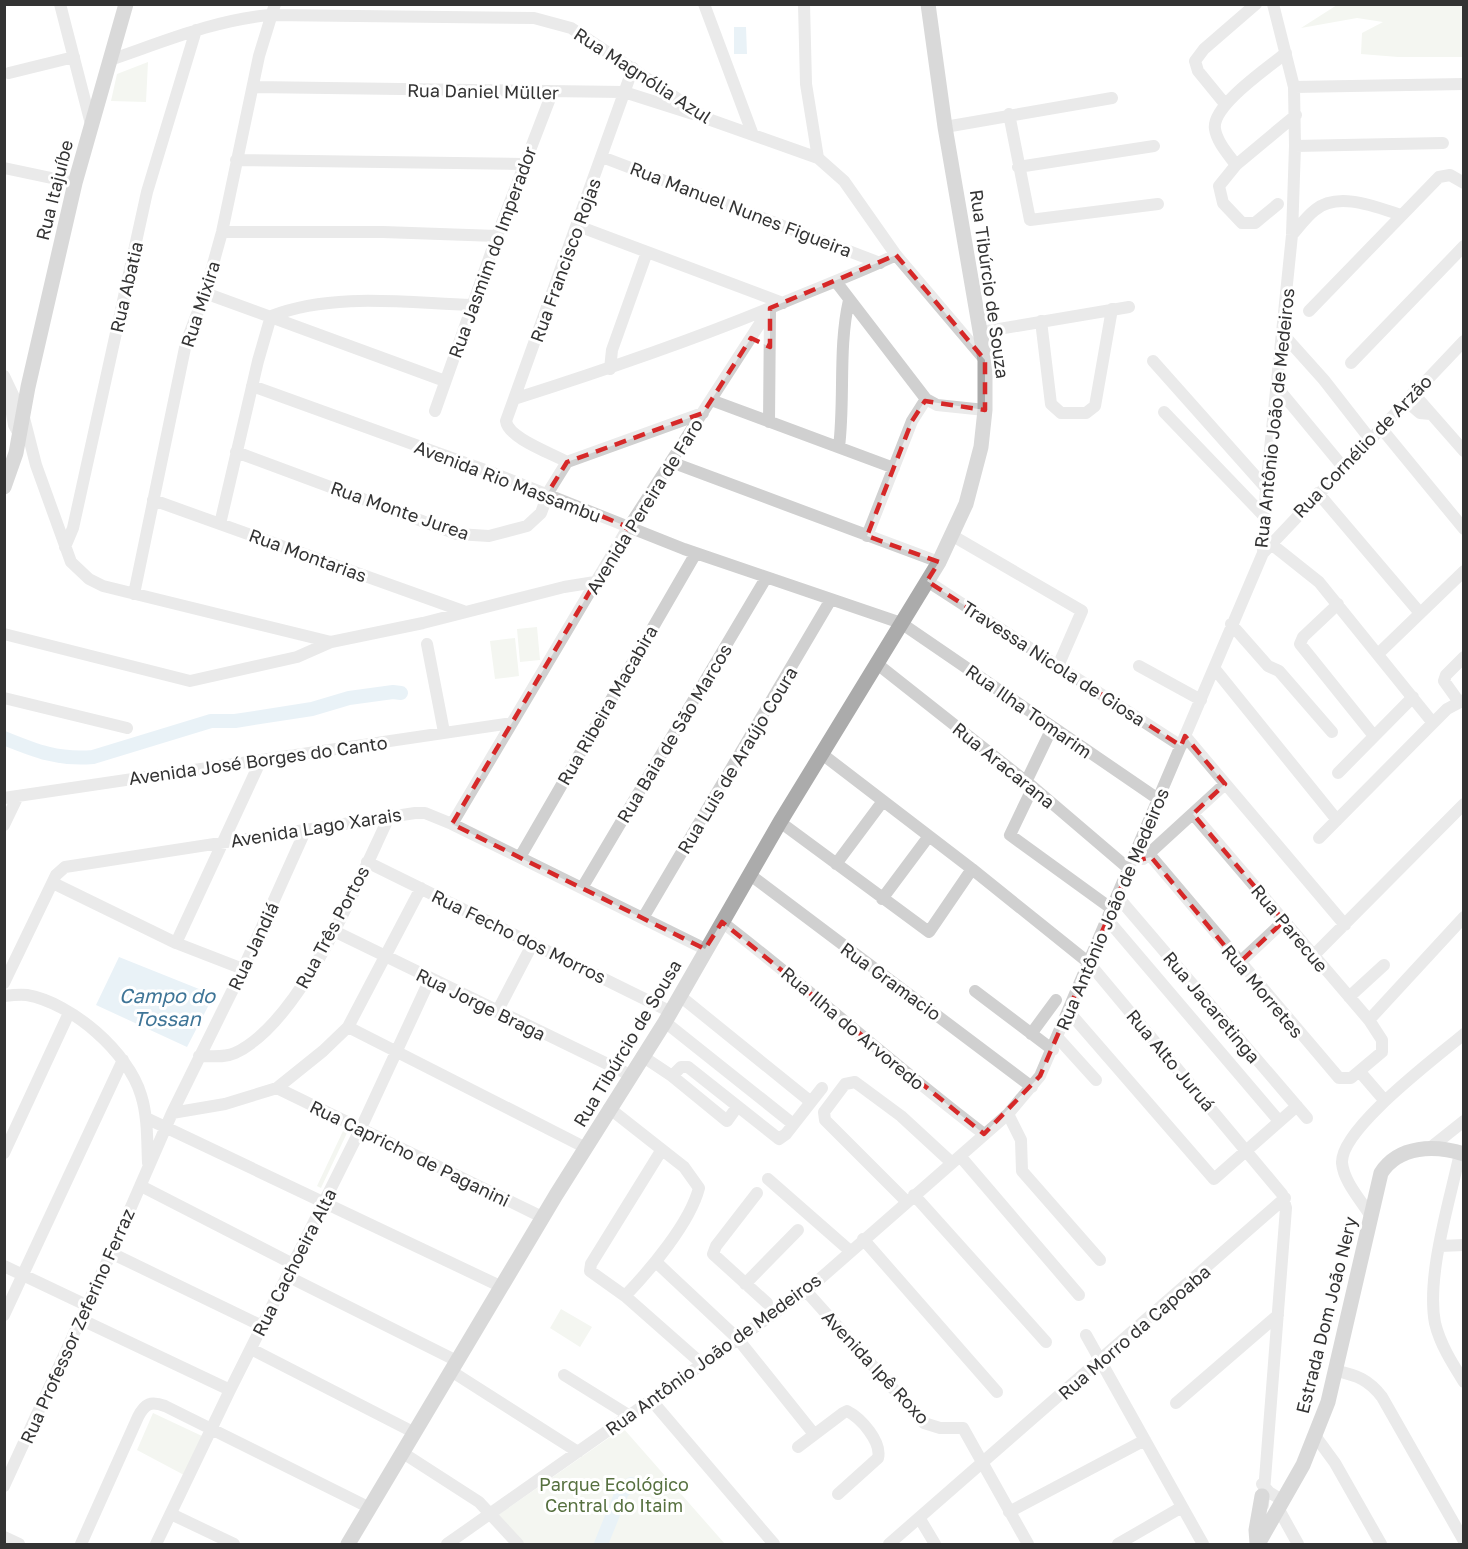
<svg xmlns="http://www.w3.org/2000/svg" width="1468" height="1549" font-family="'Golos Text',sans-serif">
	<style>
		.green { fill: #e6ecdf }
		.water { fill: #cfe2ee }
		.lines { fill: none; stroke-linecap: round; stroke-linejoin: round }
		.river { stroke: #cfe2ee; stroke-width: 14 }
		.minor { stroke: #d0d0d0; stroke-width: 12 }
		.major { stroke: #ababab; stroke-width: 15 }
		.marked { fill: none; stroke: #d62828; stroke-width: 4.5; stroke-dasharray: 12 8; stroke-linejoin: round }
		.labels { text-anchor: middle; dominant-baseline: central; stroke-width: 6; stroke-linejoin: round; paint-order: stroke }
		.street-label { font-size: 18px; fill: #333; stroke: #fff }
		.park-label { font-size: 18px; fill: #56703f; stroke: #fff }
		.water-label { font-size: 20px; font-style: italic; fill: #3f7597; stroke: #fff }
	</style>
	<rect width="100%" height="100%" fill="#fff"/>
	<path class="green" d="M1337,5H1463V57H1398L1361,54L1362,33L1383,22L1357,18L1301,28Z
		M148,62L146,102L111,101L117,74Z
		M537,627L540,660L520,662L517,629Z
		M515,638L519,676L495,679L490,641Z
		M343,1131L347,1133L321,1188L317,1186Z
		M561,1309L592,1327L580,1347L550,1328Z
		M153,1413L202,1436L184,1475L137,1450Z
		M623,1428L725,1544H517L494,1518Z"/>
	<path class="water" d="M734,27H746L747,54H734Z
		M119,957L214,995L187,1047L96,1005Z"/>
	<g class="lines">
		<path class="river" d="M4,738C36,751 58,760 93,757L211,721H235L312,709L349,698L393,692L401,693
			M601,1544L622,1492L631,1484"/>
		<path class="minor" d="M60,4L91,124
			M704,4L753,135
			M804,4L806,84L818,158L844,181L896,255L985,360
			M110,60C163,42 214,20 270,15L534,18L571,28L708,119L818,158
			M9,73L74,57
			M254,87L624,92L693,114
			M1294,87L1464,84
			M1225,104L1198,71L1195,61L1204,49L1256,4
			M1009,114L1030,220L1158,204
			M945,127L1112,98
			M1295,146L1443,143
			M602,157L880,263
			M236,160L523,164
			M1236,165C1228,154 1217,142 1215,129C1211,106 1269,67 1286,53
			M1018,167L1154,146
			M4,168L75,183
			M1278,204L1255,223H1242L1223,203L1219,186L1236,165L1296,115
			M578,226L783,303
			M222,232H383L497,236
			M1292,235C1299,227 1306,217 1315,210C1338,191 1376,207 1401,215
			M837,283L926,399L937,405L985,410
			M205,293L445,381
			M1309,311L1439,177L1450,175L1464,183
			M271,316C335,292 406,303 472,305
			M1041,321L1051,404L1061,413H1086L1095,406L1112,309
			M981,332L1129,307
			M1281,332L1324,380L1370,439
			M1153,361L1266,488
			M1351,363L1464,246
			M610,369L612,350L647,252
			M4,376L24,418L36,465L71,562L89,579L103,586L331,642L423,623L564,587L595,582
			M252,386L493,473L684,549L901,623L1158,799
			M1276,386L1343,467
			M8,391L14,425L21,438
			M1413,393L1464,451
			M514,399C605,370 694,340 782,303C820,287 858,273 896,255
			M711,400L894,468
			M1406,401L1420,413L1431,414
			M435,411L497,236L552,93
			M1164,412L1264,516
			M769,422L770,309
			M1381,428L1464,529
			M839,447C845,399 838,348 849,300
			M236,452L457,534L489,536L527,526L541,513L549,491L567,462L703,413
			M567,462C551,453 508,438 506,421L633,68
			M671,462L939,562
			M1318,493L1420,613
			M153,500L463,611
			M220,524L258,361L271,316
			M867,536L912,421L926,399
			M953,536L1082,611L1058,666
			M1270,543L1319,582L1433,723
			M65,547L73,528L147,192L196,30
			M1263,553L1464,341
			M927,581L1181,746
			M134,594L186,343L205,293L222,232L259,56L275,4
			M1338,604L1303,637L1300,644L1374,736
			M1231,624L1268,666L1279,671L1332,732
			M4,634L190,681L297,657L331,642
			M427,644L444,732
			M1378,654L1464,571
			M876,663L1033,787L1129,869
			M1139,666L1201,700
			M1214,668L1337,820
			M4,698L127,728
			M1459,702L1444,681L1446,675L1464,657
			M1185,736L1345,925
			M822,754L972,869L1089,963L1282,1194L1286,1208L1263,1505
			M1338,773L1413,697
			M1026,782L1052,728
			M1033,787L1010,835L1112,909
			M4,798L512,723
			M780,822L929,932L972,869
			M452,824L626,531L770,308
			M4,825L18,796
			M1319,838L1433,723L1447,709L1464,700
			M1149,854L1339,1078H1351L1382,1052V1040L1369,1020L1193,814
			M520,857L696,553
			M1143,859L1225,784
			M367,862L671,1012
			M836,864L883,801
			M749,874L1032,1087
			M53,883L176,943L243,969
			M582,888L766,578
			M1117,896L1307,1118
			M882,899L929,836
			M643,918L830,601
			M1107,919L1279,1121
			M722,922C811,990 894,1066 984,1134
			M334,931L630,1075
			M176,943L261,760
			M1313,956L1464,804
			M1239,963L1284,921
			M4,983L56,875L65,867L415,813H425L452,824L705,949
			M975,991L1053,1050
			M4,996C12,995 20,994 27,995C72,1003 128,1052 141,1095C148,1117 147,1141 148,1163
			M680,996L811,1102
			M1349,997L1384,965
			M497,1012L533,943
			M1069,1012L1214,1179L1297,1106
			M1369,1020L1464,917
			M665,1022L793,1124
			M348,1027L586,1148
			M1031,1034L1056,1000
			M1058,1038L1096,1080
			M199,1056C212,1056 224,1058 235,1053C302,1022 359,879 390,815
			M642,1056L672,1076L727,1121L737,1107
			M1360,1072L1385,1101
			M672,1076L681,1067H688L779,1139L786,1134L822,1088
			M277,1088L542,1217
			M609,1108L684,1167L699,1188C690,1223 650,1270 625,1296
			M172,1113L225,1104L277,1088L323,1051L348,1027L421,888
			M1008,1114L1021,1140L1022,1171L1100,1260
			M146,1118L502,1287
			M1430,1148L1464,1121
			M661,1151L591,1264L590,1271L625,1296L701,1363
			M4,1153L69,1013
			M1460,1153C1450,1200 1426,1276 1435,1323C1440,1344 1452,1363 1464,1382
			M960,1156L1079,1295
			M768,1179L849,1250
			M141,1186L293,1264
			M757,1193L716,1246L713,1254L767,1303
			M914,1195L1046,1342
			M906,1201L825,1120L824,1112L845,1084L855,1082L901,1116L952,1163
			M1370,1215C1360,1199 1344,1182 1342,1163C1340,1129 1437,1057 1464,1034
			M863,1239L997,1392
			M1440,1246L1464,1245
			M111,1253L262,1326
			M656,1262L737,1338L814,1434
			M4,1266L86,1305
			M287,1276L457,1361
			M745,1284L798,1230
			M806,1291L924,1423L940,1428H963L1028,1544
			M4,1315L123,1060
			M80,1319L230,1390
			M1086,1335L1203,1544
			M251,1349L415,1433
			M451,1371L578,1452
			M1336,1371C1357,1375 1369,1380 1382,1397L1464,1541
			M564,1375L630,1416
			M652,1401L774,1544
			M1176,1403L1278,1315
			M1316,1437L1335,1463L1381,1544
			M798,1447L843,1413L847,1411C861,1418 882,1442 878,1458L838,1494
			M403,1453L479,1502L518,1544
			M1262,1484L1269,1492L1282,1500
			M4,1486L111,1253L172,1113L243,969L306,829
			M1278,1508L1298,1544
			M1009,1512L1145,1440
			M171,1514L234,1544
			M920,1519L935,1544
			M4,1537L19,1544
			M81,1544L138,1417C145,1403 151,1401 165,1406L368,1507
			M156,1544L230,1390L361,1128L430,979
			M447,1544L806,1291L1008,1114L1040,1076L1263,553L1266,488L1292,235L1295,146L1294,87L1273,4
			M889,1544L1285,1198
			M1118,1544L1182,1507"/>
		<path class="major" d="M4,487L16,453L28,387L75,183L126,4
			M1257,1543L1256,1530L1262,1496
			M348,1544L556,1195L665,1022L780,822L939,562L966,504L981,447L985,410V360L945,127L928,4
			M1258,1544L1303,1465L1328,1402L1381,1173C1399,1145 1435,1145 1464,1154"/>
	</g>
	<path d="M0 0H1468V1549H0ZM896,255L985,360V410L925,401L912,421L867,536L939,562L927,581L1181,746L1185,736L1225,784L1193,814L1284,921L1239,963L1151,857L1132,862L1040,1076L984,1134L722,922L705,949L452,824L628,527L547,494L567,462L703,413L751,338L770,347V308Z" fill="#fff" fill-opacity=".55" fill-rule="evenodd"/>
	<path class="marked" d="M896,255L985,360V410L925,401L912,421L867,536L939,562L927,581L1181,746L1185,736L1225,784L1193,814L1284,921L1239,963L1151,857L1132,862L1040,1076L984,1134L722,922L705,949L452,824L628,527L547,494L567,462L703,413L751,338L770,347V308Z"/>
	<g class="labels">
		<g class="street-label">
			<text transform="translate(643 75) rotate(33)">Rua Magnólia Azul</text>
			<text transform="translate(483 91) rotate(1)">Rua Daniel Müller</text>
			<text transform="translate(54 190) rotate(-76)">Rua Itajuíbe</text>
			<text transform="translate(741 209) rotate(21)">Rua Manuel Nunes Figueira</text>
			<text transform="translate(492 252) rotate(-70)">Rua Jasmim do Imperador</text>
			<text transform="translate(565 260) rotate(-70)">Rua Francisco Rojas</text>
			<text transform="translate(990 284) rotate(82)">Rua Tibúrcio de Souza</text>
			<text transform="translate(126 287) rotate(-77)">Rua Abatia</text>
			<text transform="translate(200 304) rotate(-72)">Rua Mixira</text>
			<text transform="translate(1274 418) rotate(-84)">Rua Antônio João de Medeiros</text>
			<text transform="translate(1362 446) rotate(-46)">Rua Cornélio de Arzão</text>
			<text transform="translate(508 481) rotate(21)">Avenida Rio Massambu</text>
			<text transform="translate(644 506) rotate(-58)">Avenida Pereira de Faro</text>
			<text transform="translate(400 510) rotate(19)">Rua Monte Jurea</text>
			<text transform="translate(308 555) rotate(20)">Rua Montarias</text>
			<text transform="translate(1054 663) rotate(33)">Travessa Nicola de Giosa</text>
			<text transform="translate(607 705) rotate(-60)">Rua Ribeira Macabira</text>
			<text transform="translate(1029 711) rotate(35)">Rua Ilha Tomarim</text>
			<text transform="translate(674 733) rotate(-59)">Rua Baia de São Marcos</text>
			<text transform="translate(258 760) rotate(-8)">Avenida José Borges do Canto</text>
			<text transform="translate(737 760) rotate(-59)">Rua Luis de Araújo Coura</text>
			<text transform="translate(1004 765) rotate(39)">Rua Aracarana</text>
			<text transform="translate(316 827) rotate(-9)">Avenida Lago Xarais</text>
			<text transform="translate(1112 909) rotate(-67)">Rua Antônio João de Medeiros</text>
			<text transform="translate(332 927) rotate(-62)">Rua Três Portos</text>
			<text transform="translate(1290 928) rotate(50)">Rua Parecue</text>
			<text transform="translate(519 936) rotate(26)">Rua Fecho dos Morros</text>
			<text transform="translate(253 946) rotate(-65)">Rua Jandiá</text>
			<text transform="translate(891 981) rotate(36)">Rua Gramacio</text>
			<text transform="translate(1263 991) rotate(50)">Rua Morretes</text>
			<text transform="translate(481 1004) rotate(26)">Rua Jorge Braga</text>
			<text transform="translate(1212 1007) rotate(50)">Rua Jacaretinga</text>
			<text transform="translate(853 1028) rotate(40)">Rua Ilha do Arvoredo</text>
			<text transform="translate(627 1043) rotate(-59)">Rua Tibúrcio de Sousa</text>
			<text transform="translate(1171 1060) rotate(50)">Rua Alto Juruá</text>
			<text transform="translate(410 1153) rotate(26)">Rua Capricho de Paganini</text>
			<text transform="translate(294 1262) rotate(-63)">Rua Cachoeira Alta</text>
			<text transform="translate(1326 1315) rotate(-76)">Estrada Dom João Nery</text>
			<text transform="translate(77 1326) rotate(-66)">Rua Professor Zeferino Ferraz</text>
			<text transform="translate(1134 1332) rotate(-41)">Rua Morro da Capoaba</text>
			<text transform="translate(713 1354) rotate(-36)">Rua Antônio João de Medeiros</text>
			<text transform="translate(876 1367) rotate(47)">Avenida Ipê Roxo</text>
		</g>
		<g class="park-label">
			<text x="614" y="1484">Parque Ecológico<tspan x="614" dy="21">Central do Itaim</tspan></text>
		</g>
		<g class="water-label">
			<text x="167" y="995">Campo do<tspan x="167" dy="23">Tossan</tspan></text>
		</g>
	</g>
	<rect width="1468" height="1549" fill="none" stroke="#333333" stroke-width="12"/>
</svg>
